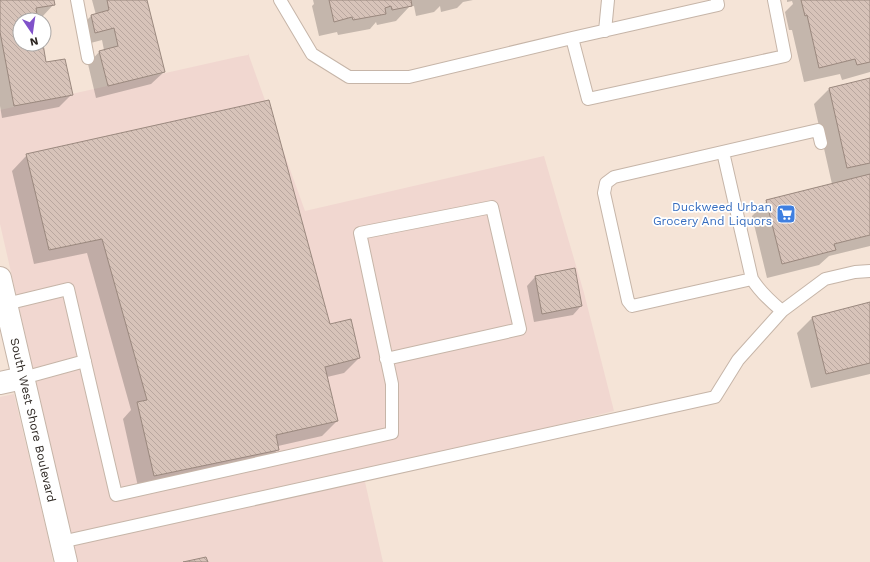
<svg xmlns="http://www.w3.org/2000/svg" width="870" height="562" font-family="'Work Sans',sans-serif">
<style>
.commercial{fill:#f1d7d0}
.shadow{fill:#0003}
.building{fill:url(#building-back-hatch);stroke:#9a887e}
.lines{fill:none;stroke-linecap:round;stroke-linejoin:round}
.lane-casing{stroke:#c6b5a8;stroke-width:14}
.street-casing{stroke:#c6b5a8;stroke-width:24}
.secondary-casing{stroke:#c6b5a8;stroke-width:24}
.lane{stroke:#fff;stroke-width:12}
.street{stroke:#fff;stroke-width:22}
.secondary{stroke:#fff;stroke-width:22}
.labels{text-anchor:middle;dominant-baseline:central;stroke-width:3.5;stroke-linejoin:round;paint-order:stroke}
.shop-label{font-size:12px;fill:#366cbe;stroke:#fff;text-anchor:end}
.street-label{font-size:12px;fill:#2c2621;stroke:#fff}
</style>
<defs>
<pattern id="building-back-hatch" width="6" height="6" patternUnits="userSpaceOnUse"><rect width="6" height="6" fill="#d7c3b9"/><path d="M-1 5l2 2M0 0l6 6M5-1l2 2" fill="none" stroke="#b9a79f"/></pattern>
</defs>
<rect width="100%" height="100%" fill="#f5e4d7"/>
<path class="commercial" d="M248 53 305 211 544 156 584 293 614 411 363 473 383 562H77L0 224V110L237 57 248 55Z
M14 394 49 541 53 562H0V397Z"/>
<path class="shadow" d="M0 0H53L54 4 42 17 37 18V20H20V44H42L45 64 72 94 59 107 2 118 0 106Z
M92 0H146L164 72 151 84 96 98 88 64 100 51 104 50 102 40 83 45 79 28 91 16 96 15Z
M313 0H473L463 2 457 8 441 12 440 6 434 12 416 16 414 6 409 7 396 21 377 25 376 22 370 29 338 35 337 32 319 36 312 6 314 4Z
M787 0H870V72L842 80 840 74 804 82 792 30H789L785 12 793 4 792 1 787 2Z
M870 79V246L829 256 819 265 767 278 752 216 767 201 832 184 814 104 829 89Z
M27 155 329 325 359 358 344 373 327 377 337 421 322 436 278 446V449L263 465 139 491 123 419 131 410 87 253 34 264 12 171Z
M535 277 581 306 573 315 534 322 527 286Z
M870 303V374L811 388 797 333 812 318Z"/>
<path class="building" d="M0 0H54L55 5 36 8 38 20H20V44H43L46 62 65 59 73 95 14 106 0 32Z
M107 0H147L165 72 108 86 99 51 118 46 114 28 95 33 91 15 109 10Z
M329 0H411L412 6 392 10 391 6 385 8 386 14 353 20 352 17 334 22Z
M801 0H870V62L857 65 855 59 819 68 807 15 805 16Z
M870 78V163L847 168 829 88Z
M269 100 330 324 351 319 360 358 325 367 338 421 276 435 279 450 154 476 137 402 147 400 102 239 49 250 26 154Z
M870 174V235L834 244 836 250 782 264 766 200Z
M575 268 582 306 542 314 535 276Z
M870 302V363L826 374 812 317Z
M206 557 208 562H183Z"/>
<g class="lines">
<defs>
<path id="lane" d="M77 0 88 58
M280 0 312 54 349 77H409L572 38 718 5 717 0
M605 31 608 0
M572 38 588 99 785 56 774 0
M723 152 752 279C760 292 770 301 782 311
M752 279 632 306 628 301 604 193 606 183 614 177 818 130 821 143
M6 304 68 289 116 495 392 433V384L360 233 492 207 520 329 386 359
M23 378 85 361
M61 542 715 397 738 360 782 311 825 279 855 272 870 271"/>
<path id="street" d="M0 383 23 378"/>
<path id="secondary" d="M0 278 66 562"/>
</defs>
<use href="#lane" class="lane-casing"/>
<use href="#street" class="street-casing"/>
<use href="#secondary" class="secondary-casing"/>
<use href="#lane" class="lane"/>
<use href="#street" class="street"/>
<use href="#secondary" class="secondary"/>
</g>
<defs>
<symbol id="supermarket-square" viewBox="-11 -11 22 22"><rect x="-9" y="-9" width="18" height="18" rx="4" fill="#3f7fe0" stroke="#fff"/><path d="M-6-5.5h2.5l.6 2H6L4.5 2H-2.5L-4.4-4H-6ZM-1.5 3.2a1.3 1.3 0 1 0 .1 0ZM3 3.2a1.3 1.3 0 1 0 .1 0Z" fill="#fff"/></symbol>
</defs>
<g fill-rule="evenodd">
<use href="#supermarket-square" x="775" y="203" width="22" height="22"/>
</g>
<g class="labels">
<g class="shop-label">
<text x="772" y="207">Duckweed Urban<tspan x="772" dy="14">Grocery And Liquors</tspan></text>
</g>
<g class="street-label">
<text transform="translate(33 420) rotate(77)">South West Shore Boulevard</text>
</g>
</g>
<g transform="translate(32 32) rotate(167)"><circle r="19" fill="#ffffff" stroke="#aba8a6"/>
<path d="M0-3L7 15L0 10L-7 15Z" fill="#8052ca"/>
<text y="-6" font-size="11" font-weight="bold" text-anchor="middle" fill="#2c2621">N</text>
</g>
</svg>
